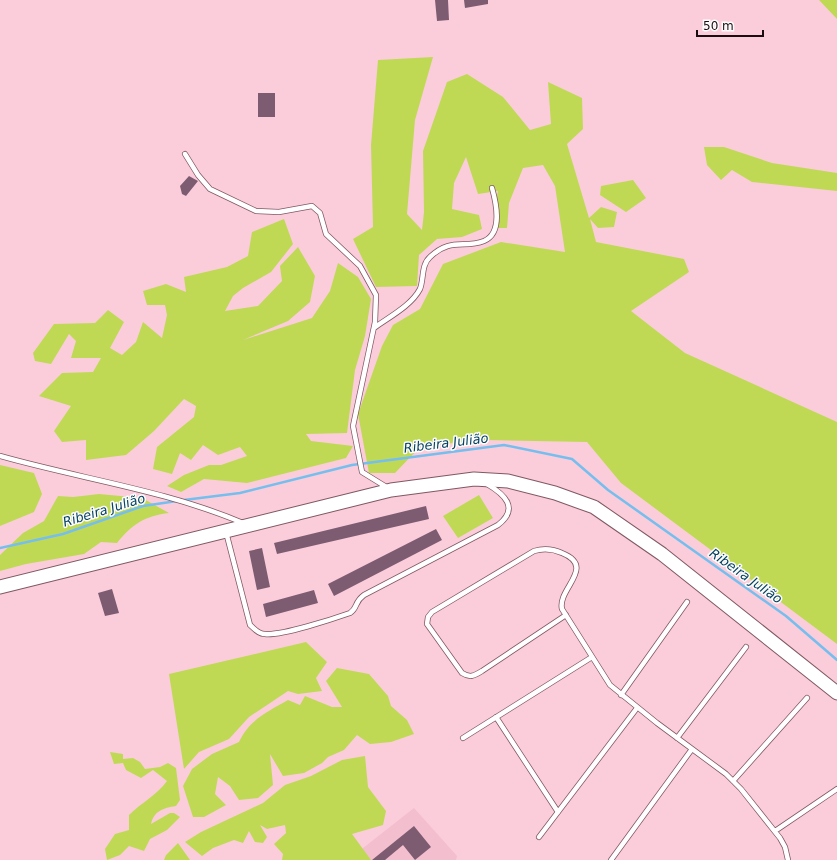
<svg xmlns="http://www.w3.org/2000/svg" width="837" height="860" font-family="'DejaVu Sans',sans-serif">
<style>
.built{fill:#f3becd}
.green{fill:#bfd955}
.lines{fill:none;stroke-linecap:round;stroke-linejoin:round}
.stream{stroke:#76beee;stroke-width:2.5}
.building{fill:#7d5c72}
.service-casing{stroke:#7f5863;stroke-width:6}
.secondary-casing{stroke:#7f5863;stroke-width:15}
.service{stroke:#fff;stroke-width:4.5}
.secondary{stroke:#fff;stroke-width:13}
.labels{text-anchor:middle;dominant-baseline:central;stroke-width:3;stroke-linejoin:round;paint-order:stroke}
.water-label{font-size:13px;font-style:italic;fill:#054262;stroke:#fcfcfc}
</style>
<rect width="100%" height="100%" fill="#fbcdda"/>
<path class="built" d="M414 808 457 856 456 860H365L358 852Z"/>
<path class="green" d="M819 0H837V19Z
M433 57 415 120 407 214 422 230 424 212 423 151 447 82 467 74 503 97 530 130 551 124 548 82 582 98 583 129 567 144 589 218 601 207 617 212 614 227 598 228 590 219 596 242 684 259 689 272 631 311 685 353 837 422V644L621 483 587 442 486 440 421 446 395 473H369L358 414 382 346 393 325 420 309 443 264 501 242 565 252 555 186 543 165 523 168 509 203 507 228H497L494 209 498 191 478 194 466 157 454 183 452 209 479 215 482 229 462 237 437 239 419 255 417 286 376 287 353 239 373 227 371 145 378 60Z
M704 147H724L772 163 837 173V191L752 182 732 170 721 180 707 165Z
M633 180 646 198 626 212 600 195 601 186Z
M284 219 293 244 271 272 243 288 233 296 225 311 258 306 282 281 280 266 298 247 315 276 310 302 288 321 243 340 312 318 330 291 338 263 358 277 371 299 365 336 355 370 347 433 306 434 311 441 353 446 346 458 247 483 204 479 181 492 167 486 184 475 209 465H221L247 456 240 447 218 455 203 445 191 460 180 453 172 474 153 469 157 447 194 417 196 406 184 399 154 431 126 455 86 460V440L62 442 54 431 71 406 39 396 62 373 93 372 101 358H71L76 341 69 334 51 364 35 361 33 353 54 324 95 323 108 310 124 322 110 348 122 355 136 342 143 322 162 338 167 315 165 305H147L143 291 166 284 186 292 184 277 227 267 248 256 252 232Z
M0 465 34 473 42 494 34 512 0 526Z
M99 494 142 498 169 513C145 516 132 524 117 543L101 542 84 554 26 564 0 571V555L23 533 44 521 58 496 73 497Z
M479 495 493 518 458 538 443 516Z
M306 642 327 662 316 678 322 691 298 694 288 691 249 717 229 739 199 752 184 769 169 674Z
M337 668 369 674 388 696 391 706 407 720 414 734 391 742 370 744 357 735 344 750 328 757 322 763 304 773 283 776 270 754 273 785 258 798 239 800 230 786 218 777 215 794 226 805 204 817H193L183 786 192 769 212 754 239 742C249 720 267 712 288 700L300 705 305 696 332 707H342L326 681Z
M110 752 123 754V759L133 758 140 762 145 769 160 767 168 763 176 768 180 800 176 806C163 808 154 811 151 824L170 813H174L180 817 167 830 150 839 144 851 129 846 120 855 107 860 105 849 115 834 129 830V815C141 803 157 795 167 781L153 770 141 778 126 770 123 763 114 764Z
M365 756 368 787 386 811 383 825 352 834 371 860H282L283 854 274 844 286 833 285 825 267 829 260 825 267 837 263 843 255 842 249 831 243 843 234 840 213 848 202 856 185 842 201 832 263 803 285 785 311 776 342 760Z
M178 843 190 860H164L166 855Z"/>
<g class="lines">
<path class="stream" d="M184 500 240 493 352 465 504 445 572 459 608 490 786 616 837 660
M0 548 63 534 143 506 177 501"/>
</g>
<path class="building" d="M435 0H448L449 20 437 21Z
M464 0H488V4L465 8Z
M258 93H275V117H258Z
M189 176 198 181 186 196 182 194 180 186Z
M426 506 429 519 277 554 274 543Z
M436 529 442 540 334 596 328 584Z
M262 548 270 587 257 590 249 551Z
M112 589 119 613 105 616 98 593Z
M314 590 318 603 266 617 263 604Z
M414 826 431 847 415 860 403 845 385 860H372Z"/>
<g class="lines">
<defs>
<path id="service" d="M185 154 198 175 210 189 256 211 279 212 312 206 320 213 326 234 360 266 376 295 375 322 353 426 362 472 388 488
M374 328C389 317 411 306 420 289 424 279 421 265 430 257 451 237 464 249 484 241 503 233 496 202 492 188
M0 456C81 479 165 490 243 523
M226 532 250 625C255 629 258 634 265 634 281 636 333 619 350 613 358 608 354 602 364 595L498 525C520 508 504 494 487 484
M566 615 482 671C474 676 470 678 462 673L427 624 428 617 432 612 534 551C544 548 553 549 562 553 597 567 557 589 562 609L610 685 657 723 726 774 741 789 780 838 785 847 788 860
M621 695 687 602
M496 717 558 812
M463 738 592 657
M677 738 746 647
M733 781 807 698
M775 831 837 789
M539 837 637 708
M611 860 692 749"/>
<path id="secondary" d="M0 587 391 490 474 479 508 481 555 493 594 507 662 554 837 693"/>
</defs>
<use href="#service" class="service-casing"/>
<use href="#secondary" class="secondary-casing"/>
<use href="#service" class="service"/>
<use href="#secondary" class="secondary"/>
</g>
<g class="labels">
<g class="water-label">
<text transform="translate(446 443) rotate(-7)">Ribeira Julião</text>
<text transform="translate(104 510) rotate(-17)">Ribeira Julião</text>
<text transform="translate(746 576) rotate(35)">Ribeira Julião</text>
</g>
</g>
<path d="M697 30v6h66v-6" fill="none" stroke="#1b0c11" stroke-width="2"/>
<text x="703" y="30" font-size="12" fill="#1b0c11" stroke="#fcfcfc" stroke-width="3" paint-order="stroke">50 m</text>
</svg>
